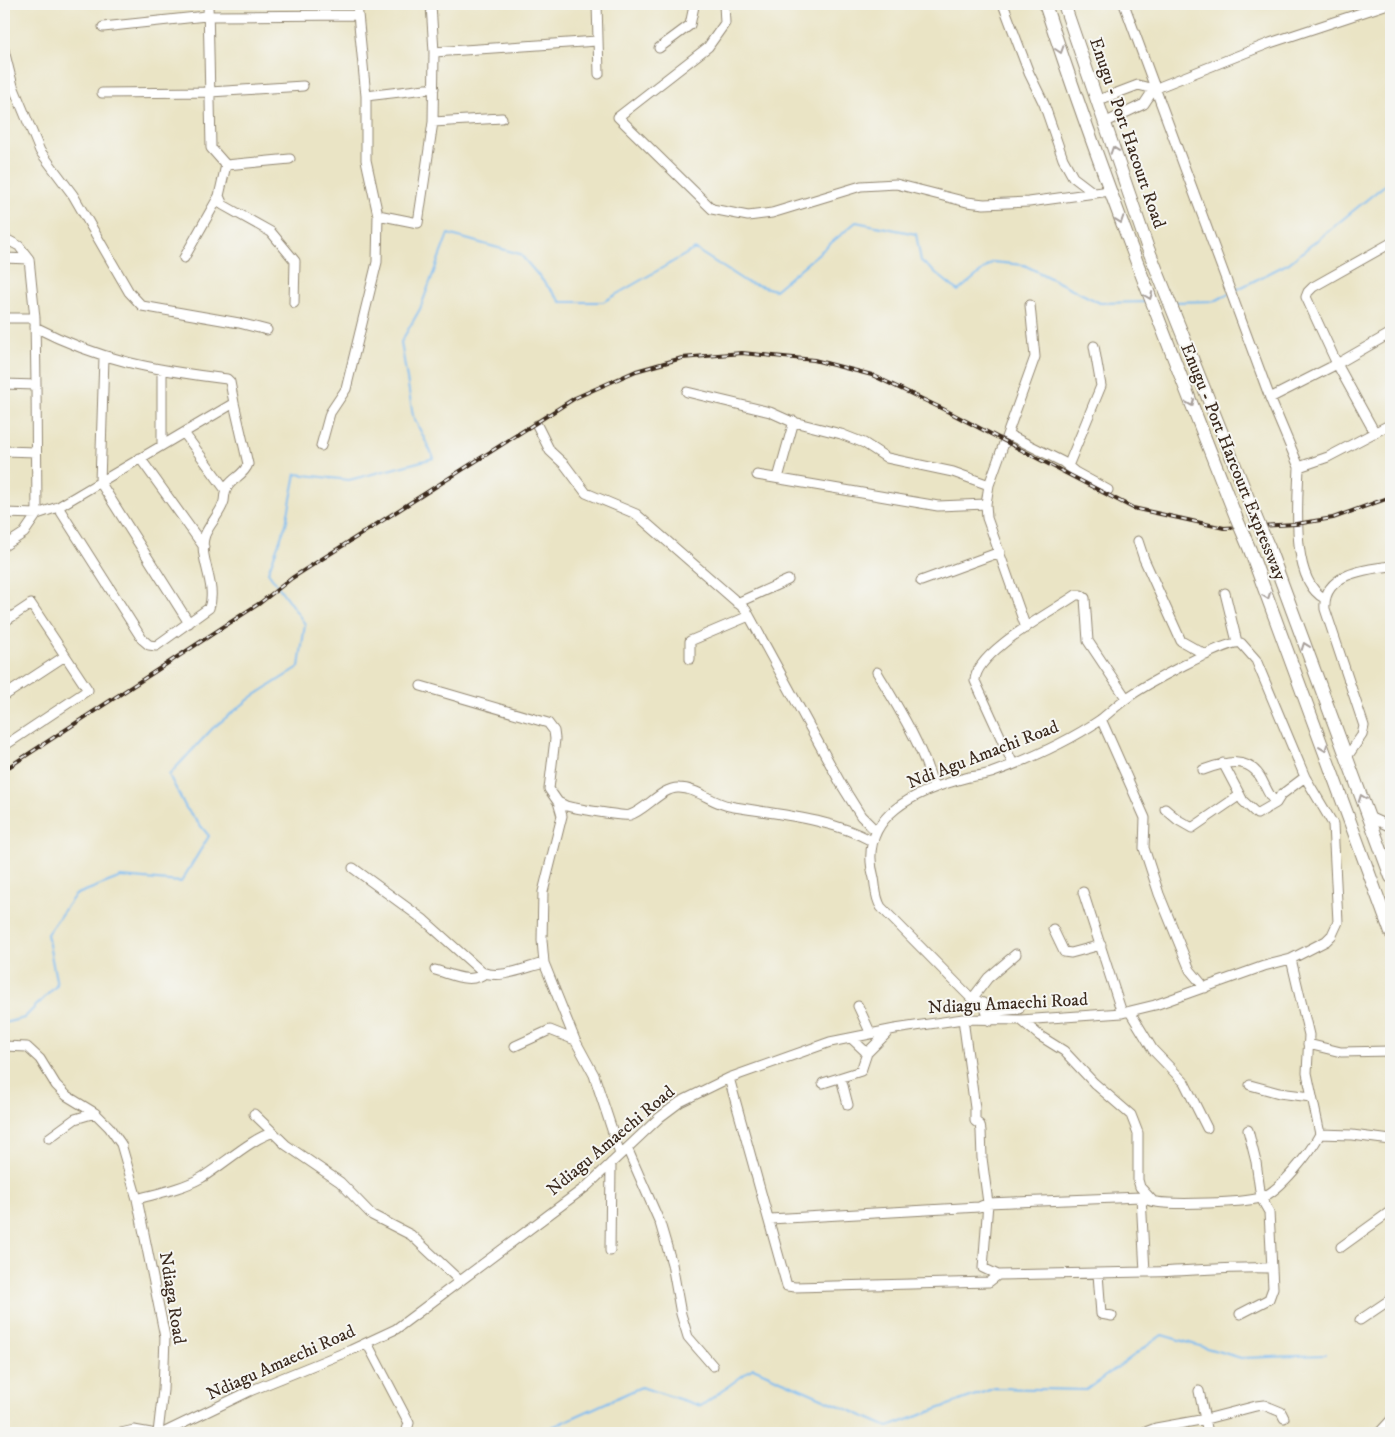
<svg xmlns="http://www.w3.org/2000/svg" width="1395" height="1437" font-family="'IM FELL DW Pica',serif">
<style>
.lines{fill:none;stroke-linecap:round;stroke-linejoin:round}
.stream{stroke:#7ebcf1;stroke-width:2}
.minor-casing{stroke:#928772;stroke-width:11}
.highway-casing{stroke:#928772;stroke-width:14}
.minor{stroke:#fff;stroke-width:9}
.highway{stroke:#fff;stroke-width:12}
.rail-casing{stroke:#3b2a1e;stroke-width:4}
.rail{stroke:#f6f6f2;stroke-width:2;stroke-dasharray:5.5;stroke-linecap:butt}
.highway-bridge-casing{stroke:#928772;stroke-width:14;stroke-linecap:butt}
.highway-bridge{stroke:#fff;stroke-width:12}
.oneway{stroke:#a79f9a}
.labels{text-anchor:middle;dominant-baseline:central;stroke-width:4;stroke-linejoin:round;paint-order:stroke}
.street-label{font-size:18px;fill:#3b2a1e;stroke:#f6f6f2}
</style>
<rect width="100%" height="100%" fill="#f6f6f2"/>
<filter id="ink" filterUnits="userSpaceOnUse"><feTurbulence type="fractalNoise" baseFrequency=".02" numOctaves="2"/><feDisplacementMap in="SourceGraphic" scale="10" xChannelSelector="R" yChannelSelector="G"/><feConvolveMatrix kernelMatrix="1 2 1 2 8 2 1 2 1" color-interpolation-filters="sRGB"/></filter>
<filter id="wash" filterUnits="userSpaceOnUse"><feTurbulence type="fractalNoise" baseFrequency=".0096" numOctaves="4" result="noise"/><feDisplacementMap in="SourceGraphic" scale="20" xChannelSelector="R" yChannelSelector="G"/><feGaussianBlur stdDeviation="1.12" result="paint"/><feColorMatrix in="noise" values="0 0 0 0 0 0 0 0 0 0 0 0 0 0 0 0 0 1.4 0 .05"/><feComposite in="paint" operator="in"/></filter>
<g filter="url(#wash)">
<rect width="100%" height="100%" fill="#eae4c5"/>
<g class="lines">
<path class="stream" d="M1234 291 1289 263 1391 180
M1174 302 1215 301 1228 294
M4 1023 24 1018 57 985 47 934 75 895 121 877 181 882 209 836 186 808 169 775 213 728 252 697 299 667 305 624 268 572 286 524 296 474 349 480 434 458 413 416 401 342 420 309 448 234 520 254 561 302H603L695 249 746 282 775 290 856 222 916 234 921 261 958 291 993 262 1024 265 1100 303 1147 302
M539 1433 641 1387 701 1406 753 1368 888 1427 995 1388 1086 1390 1162 1335 1241 1358 1325 1355"/>
</g>
</g>
<g filter="url(#ink)">
<g class="lines">
<defs>
<path id="minor" d="M208 4 211 148 226 165 219 196 223 205 271 232 295 261 294 303
M597 4 599 74
M724 4 725 23 708 47 618 117 712 209 748 216 772 213 861 186 896 184 967 202 984 204 1029 202 1110 191
M1003 4 1029 73 1044 104 1063 159 1073 177 1094 193
M1124 4 1270 398 1299 467
M103 27 206 16 358 15
M659 48 690 25 694 6 692 4
M4 50 13 86 40 151 73 195 129 292 142 306 239 323 267 330
M434 52 597 41
M102 93 210 92 303 86
M366 96 434 88
M1096 101 1138 85 1154 89 1270 43 1388 4
M433 122 502 118
M1104 123 1144 104 1154 89
M226 165 290 159
M378 215 418 223 433 122 434 52 431 4
M4 238 19 246 29 259 35 318 36 385 4 384
M4 258 29 259
M184 258 219 196
M4 318H35
M35 327C101 361 154 370 227 379L230 382 234 403
M104 357 100 482 189 623
M162 370V445
M36 385 37 514 58 507 234 403 248 464C244 475 234 477 228 486 224 491 225 495 224 501 221 513 210 523 205 535 197 556 218 585 209 608L156 646 149 645 142 639 58 507
M687 392 770 412 790 421 841 434 864 443 887 458 953 472 989 485 986 504 987 518 1026 628
M1270 398 1337 364 1391 333
M537 425 550 451 565 465 586 493 636 514 746 610 841 784 861 816 875 830
M184 433 225 489
M1375 433 1337 364 1306 297 1308 292 1313 287 1391 243
M1009 435 1063 462 1075 472 1108 490
M321 446 330 413 346 389 377 262 378 215 366 160V96L357 4
M4 451 36 452
M140 458 204 547
M1068 466 1101 386 1094 346
M757 475 938 506 986 504
M778 478 794 421
M989 485 1035 357 1030 305
M4 513 37 514 24 533 4 546
M1138 541 1144 559 1181 641 1206 655
M921 581 1000 552
M1225 593 1237 642
M1324 598C1290 580 1298 500 1299 467L1328 457 1391 424
M737 603 788 580
M4 622 31 604 88 690 4 746
M690 659V641L749 616
M877 672C899 709 923 747 934 788
M421 686 548 723 554 731 555 739 549 789 558 802 566 806C574 808 625 817 630 815 646 810 662 787 679 788 697 788 712 803 729 806 775 814 830 818 872 841
M4 696 65 656
M1101 719 1145 818 1144 848 1159 894 1190 970 1205 988
M1347 757 1362 735 1364 726 1325 609C1322 574 1365 569 1391 566
M1223 763 1243 801 1257 814 1276 803
M1013 764 975 681C975 652 1052 612 1076 595H1081L1085 598 1088 641 1126 698
M1203 770C1225 762 1249 755 1262 780 1266 788 1270 798 1276 803L1281 795 1305 777
M558 802 562 816 543 892 542 940 544 963 575 1040 594 1075 620 1154
M1165 809 1178 820 1192 828 1240 795
M1369 817 1391 827
M353 868 424 920 482 972C500 980 527 967 544 963
M1083 892 1122 1013
M1053 929 1064 952 1071 953 1101 945
M1291 959 1309 1035 1307 1073 1320 1134
M435 970C451 974 471 985 485 973
M972 999 988 978 1016 954
M858 1006 871 1034
M987 1012 1019 1009
M1130 1012 1153 1050 1184 1082 1207 1128
M963 1019 975 1108V1121L980 1125 981 1131 982 1158 988 1203 983 1268 998 1275
M1021 1020 1040 1036 1064 1051 1094 1083 1131 1115 1138 1133V1180L1140 1187 1152 1200
M851 1038 867 1053
M1308 1044 1341 1052 1391 1051
M4 1046 27 1047 40 1059 56 1085 67 1096 95 1113 109 1127 121 1144 137 1199 165 1337 163 1390 158 1433
M515 1046 550 1030 575 1040
M729 1078 787 1286 795 1287 989 1282 998 1275 1145 1272 1141 1197
M841 1078 848 1105
M823 1083 861 1071 867 1053 888 1032
M1250 1085 1279 1093 1311 1097
M254 1114 286 1145 340 1182 372 1215 411 1235 459 1280
M49 1138 75 1119 95 1113
M627 1148 660 1223 672 1264 681 1314 688 1337 713 1366
M137 1199C159 1193 181 1189 201 1178 219 1168 256 1135 273 1133
M770 1219 979 1207 988 1203 1141 1197C1146 1199 1151 1202 1156 1202 1176 1205 1242 1203 1260 1198 1280 1192 1311 1151 1320 1134L1352 1135 1391 1140
M1341 1247 1391 1211
M610 1251 611 1163
M1145 1272C1187 1272 1229 1266 1271 1268
M1098 1274 1101 1314 1112 1316
M1240 1314 1269 1299 1273 1288 1269 1212 1261 1198 1256 1162 1248 1130
M1360 1320 1391 1299
M367 1343 409 1423 406 1433
M1199 1391 1208 1433
M1380 1432 1391 1420
M121 1433 134 1430 151 1433
M163 1433 250 1391 351 1350 396 1329 587 1186 660 1117 680 1102 729 1078 830 1042 895 1029 963 1019 1021 1020 1122 1013 1155 1005 1264 966 1291 959 1326 941 1332 935 1338 922 1333 824 1305 777 1256 660 1241 643C1227 639 1142 687 1127 698 1117 705 1109 713 1100 720 1066 743 1030 759 991 773 984 775 976 776 969 777 918 790 856 815 874 878 876 889 875 897 881 907L972 999 983 1003 990 1021
M1143 1433 1156 1428 1206 1419 1256 1406 1264 1405 1281 1412 1284 1418"/>
<path id="highway" d="M1045 4C1102 178 1169 347 1236 517
M1064 4 1147 246 1256 518
M1269 548 1391 877
M1250 550 1391 933"/>
</defs>
<use href="#minor" class="minor-casing"/>
<use href="#highway" class="highway-casing"/>
<use href="#minor" class="minor"/>
<use href="#highway" class="highway"/>
<defs>
<path id="rail" d="M4 770 260 603 292 578 575 398 636 371 682 358 742 353 814 360 872 375 943 409 1133 508 1224 528 1296 524 1333 518 1391 497"/>
</defs>
<use href="#rail" class="rail-casing"/>
<use href="#rail" class="rail"/>
<defs>
<path id="highway-bridge" d="M1236 517 1250 550
M1256 518 1269 548"/>
</defs>
<use href="#highway-bridge" class="highway-bridge-casing"/>
<use href="#highway-bridge" class="highway-bridge"/>
</g>
<defs><path id="oneway-chevron" d="M-2-3.5L2.5 0L-2 3.5" fill="none" stroke-width="1.6" stroke-linecap="round" stroke-linejoin="round" transform="scale(1.25)"/></defs>
<g class="oneway">
<use href="#oneway-chevron" transform="translate(1060 50) rotate(72)"/>
<use href="#oneway-chevron" transform="translate(1114 150) rotate(-109)"/>
<use href="#oneway-chevron" transform="translate(1120 220) rotate(71)"/>
<use href="#oneway-chevron" transform="translate(1149 296) rotate(69)"/>
<use href="#oneway-chevron" transform="translate(1191 403) rotate(68)"/>
<use href="#oneway-chevron" transform="translate(1267 596) rotate(70)"/>
<use href="#oneway-chevron" transform="translate(1305 646) rotate(-110)"/>
<use href="#oneway-chevron" transform="translate(1324 748) rotate(70)"/>
<use href="#oneway-chevron" transform="translate(1362 798) rotate(-111)"/>
</g>
</g>
<g class="labels">
<g class="street-label">
<text transform="translate(1127 133) rotate(71)">Enugu - Port Hacourt Road</text>
<text transform="translate(1233 462) rotate(68)">Enugu - Port Harcourt Expressway</text>
<text transform="translate(983 755) rotate(-21)">Ndi Agu Amachi Road</text>
<text transform="translate(1008 1004) rotate(-3)">Ndiagu Amaechi Road</text>
<text transform="translate(611 1141) rotate(-40)">Ndiagu Amaechi Road</text>
<text transform="translate(172 1298) rotate(81)">Ndiaga Road</text>
<text transform="translate(281 1363) rotate(-24)">Ndiagu Amaechi Road</text>
</g>
</g>
<rect width="1395" height="1437" fill="none" stroke="#f6f6f2" stroke-width="20"/>
</svg>
